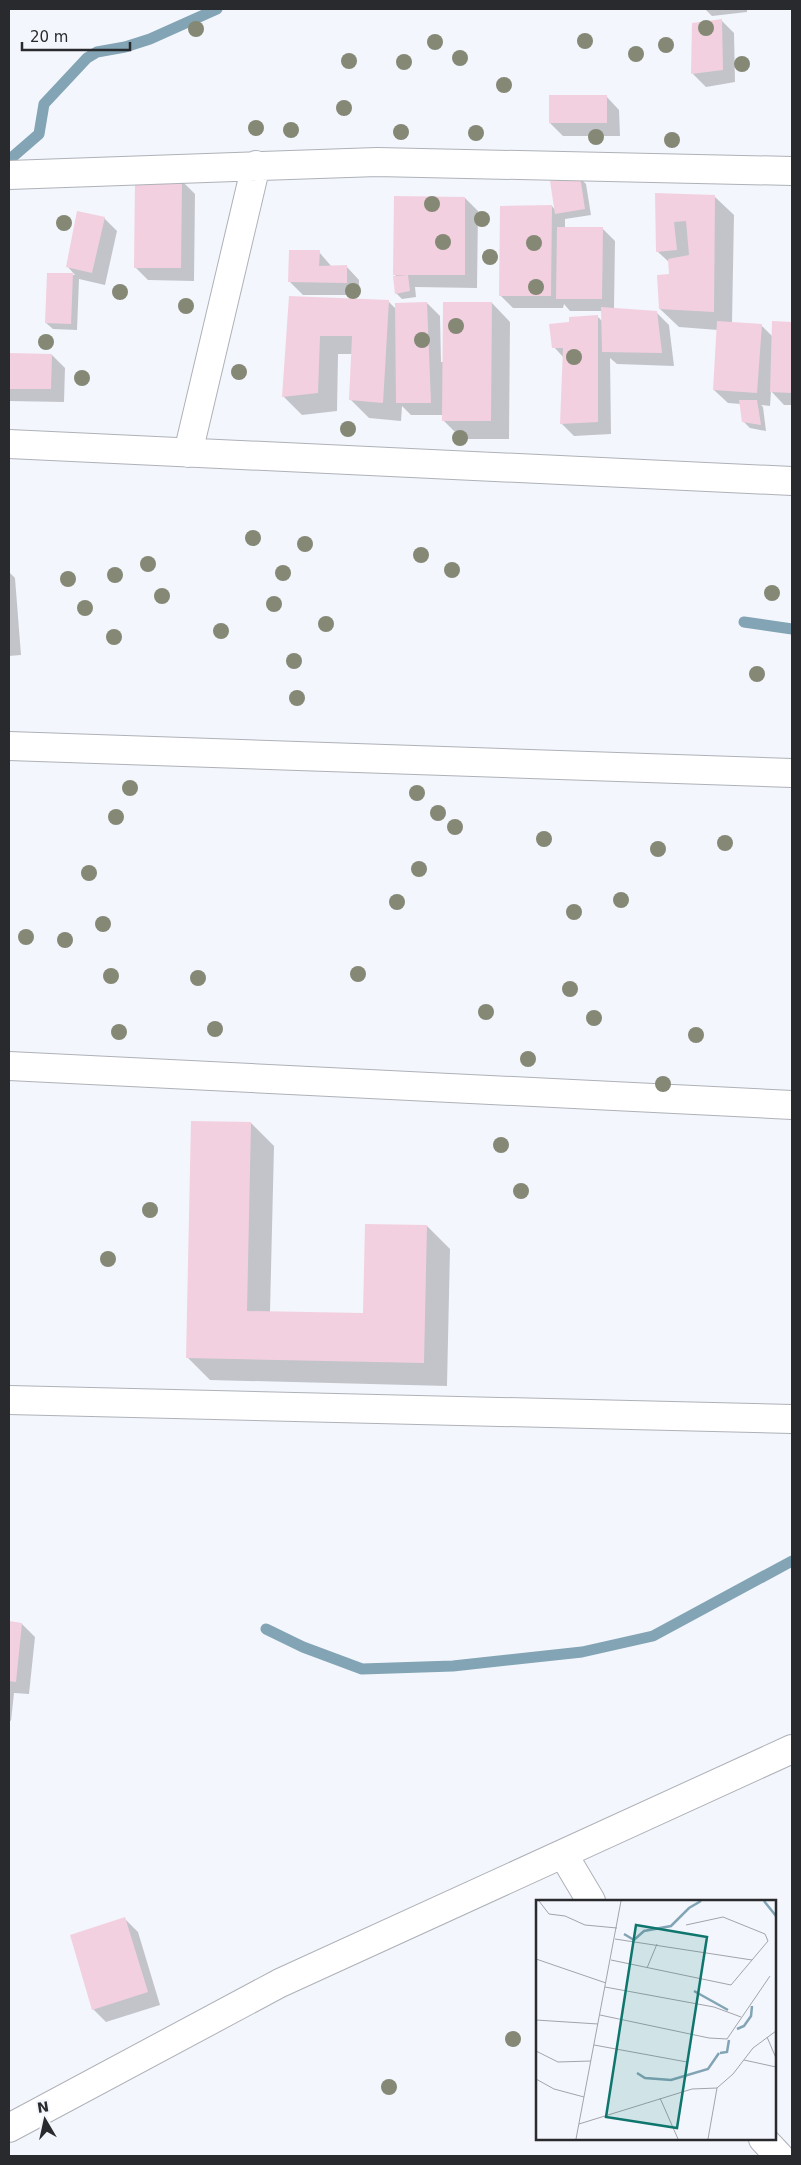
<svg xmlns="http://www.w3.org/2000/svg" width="801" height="2165" font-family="'DejaVu Sans',sans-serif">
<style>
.shadow{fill:#0003}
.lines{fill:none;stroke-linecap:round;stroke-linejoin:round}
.stream{stroke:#82a4b4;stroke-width:11}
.building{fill:#f3d0df}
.street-casing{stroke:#aeb1b7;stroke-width:30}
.street{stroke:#fff;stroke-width:28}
.tree{fill:#848875}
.inset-river{fill:none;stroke:#82a4b4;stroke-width:2.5}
.inset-road{fill:none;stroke:#a2a4aa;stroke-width:1}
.view{fill:#0f766e;fill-opacity:0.15;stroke:#0f766e;stroke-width:2.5}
.inset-edge{fill:none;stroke:#292a2d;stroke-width:2.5}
</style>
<rect width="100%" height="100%" fill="#f3f6fd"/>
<path class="shadow" d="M705 9H747V12L712 16Z
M721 20 734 33 735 82 706 87 693 74Z
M606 96 619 110 620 136H563L550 123Z
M580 178 586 184 591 215 565 219V228H602L615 241 614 309 656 312 669 325 674 366 617 364 610 358 611 434 574 436 561 423 564 358 554 347 571 323 597 316 603 322V311H570L564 304 563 308H513L500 295 552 206 555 210Z
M182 181 195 194 194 281 148 280 135 267Z
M656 194 715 197 734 215 732 323 761 325 773 337V323H792V405H784L771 391 770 406 761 405 763 407 766 431 750 428 743 421 741 404 728 403 714 390 718 330 679 327 660 309 671 275 670 263 658 252Z
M465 198 478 211 477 288 415 287 416 297 402 299 396 293 397 277 394 274Z
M104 218 117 231 105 285 79 279 77 330 53 329 46 323 49 274 75 275 67 266Z
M319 252 332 267 346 266 359 280V295H303L290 282Z
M290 297 389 302 396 309 427 303 440 316 441 362H444L492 303 510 322 509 439H462L443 420V415H411L402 406 401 421 369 418 350 399 353 354H338L337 411 302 415 284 397Z
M9 354 52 355 65 368 64 402 9 401Z
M9 572 15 578 21 655 9 656Z
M251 1123 274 1146 270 1312 364 1315 427 1226 450 1249 447 1386 210 1380 187 1357Z
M9 1623 22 1624 35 1637 29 1694 14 1693 11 1721 9 1720Z
M125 1919 138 1932 160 2005 106 2022 93 2009Z"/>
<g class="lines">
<path class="stream" d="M9 160 39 134 44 104 87 58 97 52 125 47 150 39 217 9
M744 622 792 629
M266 1629 303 1647 362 1669 453 1666 582 1652 653 1636 792 1561"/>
</g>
<path class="building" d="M722 19 723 70 691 74 692 23Z
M549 95H607V123H549Z
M580 176 585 209 555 214 550 181Z
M135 179 182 180 181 268H134Z
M655 193 715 195 714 312 659 309 657 275 669 274 668 259 689 255 686 221 674 222 677 250 656 252Z
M394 196 465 197V275H393Z
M552 205 551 296H499L500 206Z
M77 211 105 217 92 273 66 267Z
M557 227H603L602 299H556Z
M289 250H320L319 266 347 265V283L288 282Z
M47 273H73L71 324 45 323Z
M408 275 410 291 395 294 393 276Z
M289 296 389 300 383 403 349 400 352 336H320L318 393 282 397Z
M427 302 431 403H396L395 303Z
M443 302H492L491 421H442Z
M601 307 657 311 662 353 602 352Z
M598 315V422L560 424 563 348H552L549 324 569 322V317Z
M717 321 762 324 757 393 713 390Z
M772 321 792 322V393L770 392Z
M9 353 52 354 51 389H9Z
M739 400H757L761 425 742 422Z
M191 1121 251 1122 247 1311 363 1313 365 1224 427 1225 424 1363 186 1358Z
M9 1621 22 1623 16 1682 9 1681Z
M125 1917 148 1992 92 2010 70 1935Z"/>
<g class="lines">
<defs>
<path id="street" d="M9 175 377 162 792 171
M9 444 792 481
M188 453 256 165
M9 746 792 773
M9 1066 792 1105
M9 1400 792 1419
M563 1854 591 1901
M9 2128 280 1983 792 1749
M763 2139 779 2156"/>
</defs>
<use href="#street" class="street-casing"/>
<use href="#street" class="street"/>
</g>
<g class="tree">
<circle cx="706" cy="28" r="8"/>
<circle cx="196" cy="29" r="8"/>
<circle cx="585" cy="41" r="8"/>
<circle cx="435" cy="42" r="8"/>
<circle cx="666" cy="45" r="8"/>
<circle cx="636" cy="54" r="8"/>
<circle cx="460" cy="58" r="8"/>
<circle cx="349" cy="61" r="8"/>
<circle cx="404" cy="62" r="8"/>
<circle cx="742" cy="64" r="8"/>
<circle cx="504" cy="85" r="8"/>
<circle cx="344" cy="108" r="8"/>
<circle cx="256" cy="128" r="8"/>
<circle cx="291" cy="130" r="8"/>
<circle cx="401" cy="132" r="8"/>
<circle cx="476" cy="133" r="8"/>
<circle cx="596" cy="137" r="8"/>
<circle cx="672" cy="140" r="8"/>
<circle cx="432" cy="204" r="8"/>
<circle cx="482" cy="219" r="8"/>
<circle cx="64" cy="223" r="8"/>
<circle cx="443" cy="242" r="8"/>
<circle cx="534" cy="243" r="8"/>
<circle cx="490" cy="257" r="8"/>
<circle cx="536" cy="287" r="8"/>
<circle cx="353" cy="291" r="8"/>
<circle cx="120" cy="292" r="8"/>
<circle cx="186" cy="306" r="8"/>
<circle cx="456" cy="326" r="8"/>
<circle cx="422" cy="340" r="8"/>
<circle cx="46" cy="342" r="8"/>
<circle cx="574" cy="357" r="8"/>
<circle cx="239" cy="372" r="8"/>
<circle cx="82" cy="378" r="8"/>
<circle cx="348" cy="429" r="8"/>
<circle cx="460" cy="438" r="8"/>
<circle cx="253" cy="538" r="8"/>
<circle cx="305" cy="544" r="8"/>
<circle cx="421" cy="555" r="8"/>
<circle cx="148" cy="564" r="8"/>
<circle cx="452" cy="570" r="8"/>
<circle cx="283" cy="573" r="8"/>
<circle cx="115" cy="575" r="8"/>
<circle cx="68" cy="579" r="8"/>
<circle cx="772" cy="593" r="8"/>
<circle cx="162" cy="596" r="8"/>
<circle cx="274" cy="604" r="8"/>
<circle cx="85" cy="608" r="8"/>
<circle cx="326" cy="624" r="8"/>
<circle cx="221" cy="631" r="8"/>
<circle cx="114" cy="637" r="8"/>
<circle cx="294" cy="661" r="8"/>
<circle cx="757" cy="674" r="8"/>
<circle cx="297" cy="698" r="8"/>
<circle cx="130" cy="788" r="8"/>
<circle cx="417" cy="793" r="8"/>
<circle cx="438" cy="813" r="8"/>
<circle cx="116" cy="817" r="8"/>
<circle cx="455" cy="827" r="8"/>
<circle cx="544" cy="839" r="8"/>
<circle cx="725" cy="843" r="8"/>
<circle cx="658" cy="849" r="8"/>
<circle cx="419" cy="869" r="8"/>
<circle cx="89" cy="873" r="8"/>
<circle cx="621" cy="900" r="8"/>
<circle cx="397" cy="902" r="8"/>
<circle cx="574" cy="912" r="8"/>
<circle cx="103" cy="924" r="8"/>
<circle cx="26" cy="937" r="8"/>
<circle cx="65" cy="940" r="8"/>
<circle cx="358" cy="974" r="8"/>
<circle cx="111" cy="976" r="8"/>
<circle cx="198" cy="978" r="8"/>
<circle cx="570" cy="989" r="8"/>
<circle cx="486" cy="1012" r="8"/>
<circle cx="594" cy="1018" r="8"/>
<circle cx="215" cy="1029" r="8"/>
<circle cx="119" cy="1032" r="8"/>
<circle cx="696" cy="1035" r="8"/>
<circle cx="528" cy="1059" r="8"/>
<circle cx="663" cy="1084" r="8"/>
<circle cx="501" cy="1145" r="8"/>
<circle cx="521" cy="1191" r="8"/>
<circle cx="150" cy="1210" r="8"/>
<circle cx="108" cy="1259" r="8"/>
<circle cx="513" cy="2039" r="8"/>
<circle cx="389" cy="2087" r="8"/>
</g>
<g transform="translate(536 1900)">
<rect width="240" height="240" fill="#f3f6fd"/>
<path class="inset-river" d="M228 1 240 16M88 34 98 40 108 31 135 26 153 8 165 1M158 91 192 110M201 129 208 126 215 116 216 106M184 153 191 152 193 140M101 173 109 178 135 180 172 169 183 153"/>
<path class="inset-road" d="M3 1 13 14 29 16 49 25 81 28M79 39 216 60M0 59 70 83M75 60 195 85 232 41 229 34 187 17 150 25M111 68 121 44M69 87 178 107 205 117M64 115 173 138 191 139 234 76M0 120 62 124M231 137 240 158M58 145 151 162M0 151 22 162 55 161M208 160 240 167M0 179 18 189 48 197M124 198 142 239M43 224 156 189 181 188 197 174 217 148 240 131M40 239 85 1M172 239 181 188"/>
<path class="view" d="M100 25 171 37 141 228 70 217Z"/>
<rect width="240" height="240" class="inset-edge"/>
</g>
<rect width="801" height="2165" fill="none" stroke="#292a2d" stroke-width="20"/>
<g transform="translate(45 2120) rotate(351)" stroke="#f3f6fd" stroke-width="4" paint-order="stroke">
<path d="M0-4L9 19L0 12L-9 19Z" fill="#292a2d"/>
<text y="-8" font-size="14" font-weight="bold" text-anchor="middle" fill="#292a2d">N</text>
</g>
<path d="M22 42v8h108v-8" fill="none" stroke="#292a2d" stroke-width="2.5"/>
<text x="30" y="42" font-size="15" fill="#292a2d" stroke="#f3f6fd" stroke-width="4" paint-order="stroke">20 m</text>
</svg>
